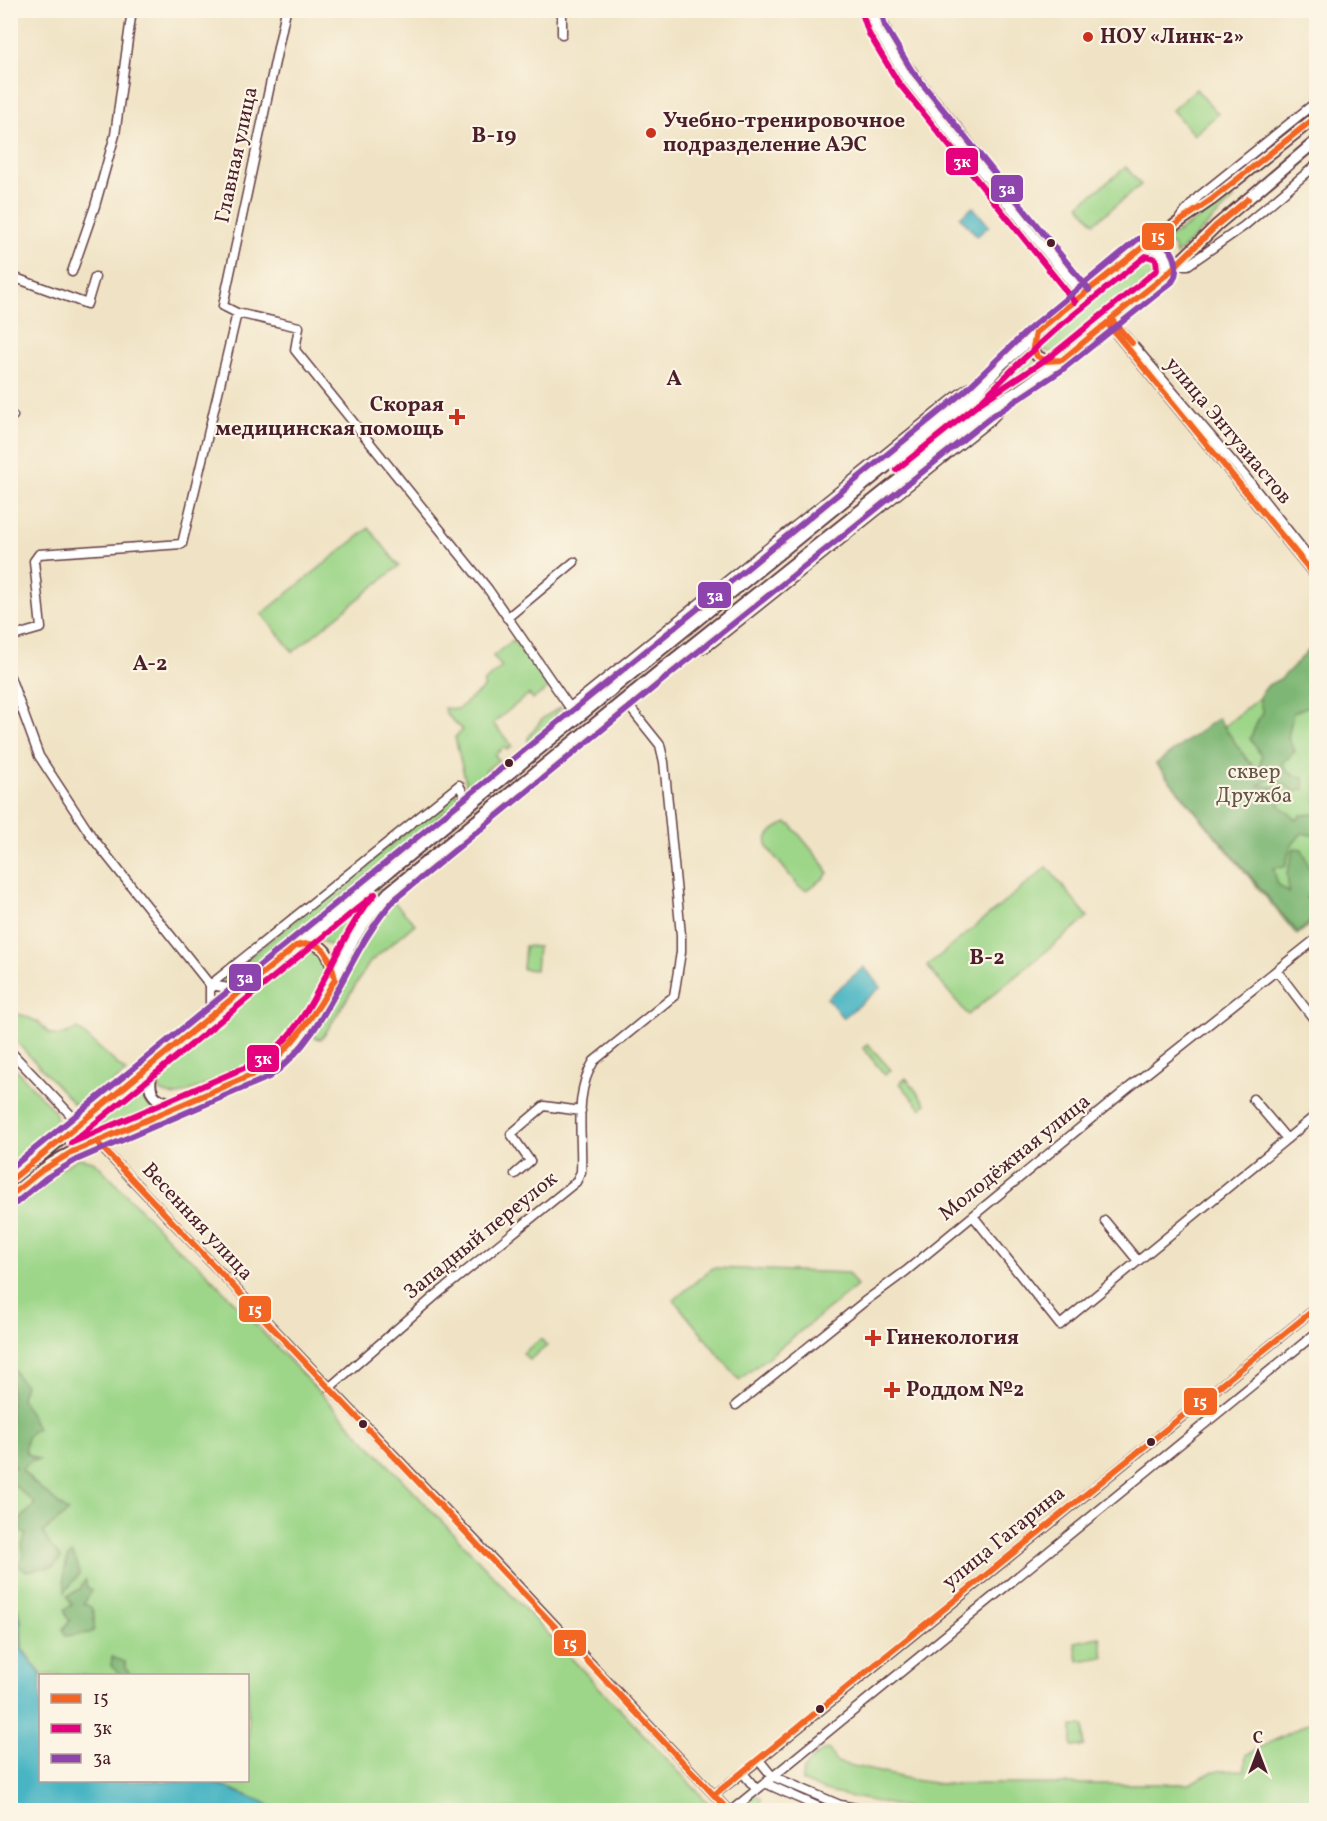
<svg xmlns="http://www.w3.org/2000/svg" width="1327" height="1821" font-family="Vollkorn,serif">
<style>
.green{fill:#9dd689;stroke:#747a5a;stroke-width:1.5}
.forest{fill:#7eb775;stroke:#646b50;stroke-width:1.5}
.water{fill:#48b5c3;stroke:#496a77;stroke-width:1.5}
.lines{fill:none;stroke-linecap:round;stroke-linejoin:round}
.minor-casing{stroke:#633c42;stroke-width:11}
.major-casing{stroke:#633c42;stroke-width:14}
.minor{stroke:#fff;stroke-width:8}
.major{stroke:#fff;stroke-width:10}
.bus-1-casing{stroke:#fcf5e5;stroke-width:10}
.bus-2-casing{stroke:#fcf5e5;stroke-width:10}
.bus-3-casing{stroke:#fcf5e5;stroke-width:10}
.bus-1{stroke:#f26522;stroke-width:6}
.bus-2{stroke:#e5007d;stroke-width:6}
.bus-3{stroke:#8e44ad;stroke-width:6}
.poi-dot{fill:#c8321e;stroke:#fcf5e5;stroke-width:2}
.bus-dot{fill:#4a1f2b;stroke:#fcf5e5;stroke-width:2}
.labels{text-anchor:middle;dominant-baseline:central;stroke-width:4.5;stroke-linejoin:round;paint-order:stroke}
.poi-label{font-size:21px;font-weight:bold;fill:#4a1f2b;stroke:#fcf5e5;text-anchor:start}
.street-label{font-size:21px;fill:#4a1f2b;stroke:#fcf5e5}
.park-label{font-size:21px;fill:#635647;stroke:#fcf5e5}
.neighbourhood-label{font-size:22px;font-weight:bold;fill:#4a1f2b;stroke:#fcf5e5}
.line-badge{stroke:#fcf5e5;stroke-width:2}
.badge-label{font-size:16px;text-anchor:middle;font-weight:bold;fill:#fff}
</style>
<rect width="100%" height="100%" fill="#fcf5e5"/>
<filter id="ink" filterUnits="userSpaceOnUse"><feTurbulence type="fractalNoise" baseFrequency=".0167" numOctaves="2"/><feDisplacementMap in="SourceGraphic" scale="12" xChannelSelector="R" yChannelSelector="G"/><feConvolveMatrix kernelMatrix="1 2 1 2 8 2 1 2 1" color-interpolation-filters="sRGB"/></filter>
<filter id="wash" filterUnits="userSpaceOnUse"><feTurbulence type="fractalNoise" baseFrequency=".008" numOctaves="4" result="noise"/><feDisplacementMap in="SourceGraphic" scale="24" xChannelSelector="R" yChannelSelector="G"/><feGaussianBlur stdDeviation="1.35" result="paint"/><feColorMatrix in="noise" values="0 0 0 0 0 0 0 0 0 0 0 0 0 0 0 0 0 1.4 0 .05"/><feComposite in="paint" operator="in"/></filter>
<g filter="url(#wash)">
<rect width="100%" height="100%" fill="#f0e3c5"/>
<path class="green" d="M1196 89 1218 114 1194 135 1172 110Z
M1126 167 1141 185 1094 223 1079 205Z
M1231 197 1234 199 1176 255 1173 245 1164 241Z
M1150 252H1155L1161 256 1162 268 1056 353 1046 351 1042 344 1043 338Z
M1029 350 1042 364 977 408 974 404Z
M369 528 399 566 293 652 262 614Z
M513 640 550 687 533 699 529 694 493 723 512 746 507 750 504 747 495 755 499 760 485 771 490 778 473 792H468L455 737 463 730 447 715 444 708 458 709 485 687 483 683 502 667 493 656Z
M1316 651V920L1297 935 1165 775Z
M562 706 544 734 531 744 528 742V738L543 718Z
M456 792 459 799 457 802 236 983H224L223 978Z
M787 823 792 826 825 866 828 873 823 879 806 890 799 887 767 847C764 835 776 827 787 823Z
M1047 867 1088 917 968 1015 927 966Z
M377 886 380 889 365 905 336 958 330 945 315 938Z
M390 898 415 924 370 962 323 1037 321 1039 315 1038 311 1032 312 1027 332 995 372 918Z
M525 946 538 947 536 970 523 969Z
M300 952C311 951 322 953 324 966 326 978 317 990 312 1000 306 1011 301 1022 293 1032 266 1065 220 1078 182 1094L174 1096 162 1092C155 1084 155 1076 161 1067Z
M11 1013 22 1015 38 1022 50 1034 58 1036 78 1029 126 1072 86 1104 83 1106 74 1104 11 1036Z
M868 1044 891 1070 885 1075 863 1048Z
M11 1064 55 1112 58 1124 54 1131 11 1172Z
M906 1078 926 1104 921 1109 900 1083Z
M139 1085C140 1097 144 1102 154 1108L120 1123 97 1126 111 1108Z
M78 1158 93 1161 100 1167 178 1249 199 1265 715 1810H278C257 1797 233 1791 212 1781L248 1780V1676L42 1675 22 1648 21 1618 11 1590 10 1203 21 1193Z
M712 1268 848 1273 857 1286 739 1380 674 1300Z
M541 1339 547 1346 529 1360 523 1353Z
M1100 1637 1104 1657 1078 1661 1075 1642Z
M1316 1719V1810H918L828 1792 802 1781C801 1766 815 1755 827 1749L830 1751 835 1761 840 1763 913 1780 941 1784H1189L1214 1771 1245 1770 1246 1755Z
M1072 1726H1084V1746H1072Z
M754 1794 761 1799 760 1810H744L746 1801Z"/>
<path class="forest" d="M1316 646V706L1306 707 1293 713 1288 738 1295 751 1282 764 1289 773 1303 778 1304 789 1295 792 1273 778 1258 785 1280 788 1285 797 1279 805 1297 820 1301 815 1314 814 1316 817V836L1302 833 1291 846 1285 867 1273 868 1278 884 1289 893 1287 874 1294 848 1302 849C1308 863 1317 885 1306 898L1315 902V917L1298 933 1156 764 1218 718 1248 761 1259 770 1262 756 1250 739 1259 718 1263 714 1259 697 1268 685 1282 678 1308 651Z
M11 1364 17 1376 25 1385 21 1397 37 1428C27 1435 24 1440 26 1453L39 1460 31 1461 22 1469 31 1480 68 1512 43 1532 50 1545 61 1558 54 1566 26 1571 18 1566 24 1555 22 1546 26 1534 21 1532 18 1522 35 1504 11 1482V1467H15L10 1456Z
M72 1554 78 1565 79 1574 65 1592 64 1573 67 1558Z
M85 1580 87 1587 92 1590 84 1604 91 1607 94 1615V1630L90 1633 65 1636 63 1629 70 1621 66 1616 65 1609 72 1605 67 1596 80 1589Z
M112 1657 125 1662 126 1669 130 1675H121L111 1666Z"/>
<path class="water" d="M973 207 989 226 977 236 960 217Z
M864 967 881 987 843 1018 827 998Z
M11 1591 20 1618 21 1648 41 1675 40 1780 210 1781 263 1802 276 1810H11Z"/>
</g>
<g filter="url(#ink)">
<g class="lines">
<defs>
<path id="minor" d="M286 10 223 306 237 313 299 327 295 350 488 589 577 718
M562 10V34
M871 10 877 30 905 76 1082 296
M878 10C896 56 919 80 949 117 977 150 1001 186 1027 220
M1180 218 1198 197 1316 102
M1050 249 1087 291
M1175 265H1188L1244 226 1316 165
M72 272 95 206 115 135 132 10
M10 276 87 304 95 277
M1111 319 1244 475 1316 566
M1107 323 1316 577
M10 414 13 416
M507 618 574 562
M10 637 41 628 34 561 39 554 182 544 237 313
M677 660 707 647 991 420 1015 395
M10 677 39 756 92 837 210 985V1016
M570 707 958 395 992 371
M1277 971 1316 1022
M210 985 459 785 463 793 472 803
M210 985 242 990
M10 1051 523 1591 728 1810
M1253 1099 1287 1139
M515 1174 530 1161 511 1134 544 1106 581 1111
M973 1216 1060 1325 1316 1115
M1105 1221 1138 1261
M329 1388 435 1296 576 1182 581 1172C583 1135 573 1094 594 1061L674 996 681 952V935L664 762 660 745 624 700
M736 1405 864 1302 906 1271 1126 1090 1316 939
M759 1760 772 1776 840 1805 866 1810
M743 1773 756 1789
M765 1783 825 1810
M714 1795 759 1760 1316 1308
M732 1810 1316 1333"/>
<path id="major" d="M1144 246C1165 249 1168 253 1166 274
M1036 334 1033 347 1037 356 1046 361 1062 360
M298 945C326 940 329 954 335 979
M154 1063C146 1090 149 1102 179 1104
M10 1181C330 918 651 658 972 397L1002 364 1055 317 1144 246 1211 200 1316 117
M10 1196C40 1171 60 1154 97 1142L265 1069C272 1063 280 1058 286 1052 318 1018 331 979 353 940 363 922 375 907 389 892L668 664 986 410 1018 391 1062 360 1166 275 1217 225 1316 141"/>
</defs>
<use href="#minor" class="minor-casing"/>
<use href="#major" class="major-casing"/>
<use href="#minor" class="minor"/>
<use href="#major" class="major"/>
<defs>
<path id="bus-1" d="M1316 117 1211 200 1144 246 1055 317 1036 333 1033 347 1037 356 1046 361 1062 360 1107 323 1316 577
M1132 343 1111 319 1166 275 1217 225 1248 199
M97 1142 728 1810
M10 1181 296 946C324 938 329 955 335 979 316 1013 295 1043 265 1069L72 1152 41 1171 10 1196
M714 1795 1316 1308"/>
<path id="bus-2" d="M862 13 869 34 898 82 1075 302
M1146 256 1156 259 1157 270 1051 356 980 403 896 470 978 404 1019 363 1061 325Z
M375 894C335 940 321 1005 278 1047 273 1052 266 1056 260 1061L71 1143Z"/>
<path id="bus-3" d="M881 10 885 26 912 71 1089 290
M10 1169 966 390 1028 330 1138 239C1163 229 1186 261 1172 282L1062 370 991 417 674 671 395 899C345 953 331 1033 269 1077L76 1160 46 1178 16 1203"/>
</defs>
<use href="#bus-1" class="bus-1-casing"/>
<use href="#bus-2" class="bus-2-casing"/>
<use href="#bus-3" class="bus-3-casing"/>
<use href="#bus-1" class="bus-1"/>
<use href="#bus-2" class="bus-2"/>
<use href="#bus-3" class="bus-3"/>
</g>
</g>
<g class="poi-dot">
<circle cx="1088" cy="37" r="6"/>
<circle cx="651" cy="133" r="6"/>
<path d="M454 408h6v6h6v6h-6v6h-6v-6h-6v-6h6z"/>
<path d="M870 1329h6v6h6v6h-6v6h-6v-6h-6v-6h6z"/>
<path d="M889 1381h6v6h6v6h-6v6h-6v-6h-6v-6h6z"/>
</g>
<g class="bus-dot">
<circle cx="1051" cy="243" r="5"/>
<circle cx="509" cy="763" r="5"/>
<circle cx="363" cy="1424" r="5"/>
<circle cx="1151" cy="1442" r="5"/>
<circle cx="820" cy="1709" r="5"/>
</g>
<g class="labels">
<g class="poi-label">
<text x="1100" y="37">НОУ «Линк-2»</text>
<text x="663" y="121">Учебно-тренировочное<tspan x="663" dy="24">подразделение АЭС</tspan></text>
<text x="444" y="405" text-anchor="end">Скорая<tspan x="444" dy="24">медицинская помощь</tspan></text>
<text x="886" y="1338">Гинекология</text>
<text x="906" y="1390">Роддом №2</text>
</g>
<g class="street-label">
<text transform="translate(237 155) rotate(-78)">Главная улица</text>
<text transform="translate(1228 431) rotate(50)">улица Энтузиастов</text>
<text transform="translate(1015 1158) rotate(-39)">Молодёжная улица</text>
<text transform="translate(197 1222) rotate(47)">Весенняя улица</text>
<text transform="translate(481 1236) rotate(-39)">Западный переулок</text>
<text transform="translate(1004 1538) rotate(-39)">улица Гагарина</text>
</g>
<g class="park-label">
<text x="1254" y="772">сквер<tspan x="1254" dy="24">Дружба</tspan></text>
</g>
<g class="neighbourhood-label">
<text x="494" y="136">В-19</text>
<text x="674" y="379">А</text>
<text x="150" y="664">А-2</text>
<text x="987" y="958">В-2</text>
</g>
</g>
<g class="line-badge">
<rect x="945" y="147" width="34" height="29" rx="6" fill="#e5007d"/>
<rect x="990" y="174" width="34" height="29" rx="6" fill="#8e44ad"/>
<rect x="1141" y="222" width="34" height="29" rx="6" fill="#f26522"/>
<rect x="697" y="581" width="35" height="28" rx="6" fill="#8e44ad"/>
<rect x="228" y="963" width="34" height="29" rx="6" fill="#8e44ad"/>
<rect x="246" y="1044" width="34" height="29" rx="6" fill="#e5007d"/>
<rect x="238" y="1295" width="34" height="28" rx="6" fill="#f26522"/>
<rect x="1183" y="1387" width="35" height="29" rx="6" fill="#f26522"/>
<rect x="553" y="1629" width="34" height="28" rx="6" fill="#f26522"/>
</g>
<g class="badge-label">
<text x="962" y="167">3к</text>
<text x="1007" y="194">3а</text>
<text x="1158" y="242">15</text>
<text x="715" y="601">3а</text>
<text x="245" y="983">3а</text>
<text x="263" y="1064">3к</text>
<text x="255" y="1315">15</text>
<text x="1200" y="1407">15</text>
<text x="570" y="1649">15</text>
</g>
<rect width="1327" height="1821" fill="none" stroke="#fcf5e5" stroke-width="36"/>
<rect x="39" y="1674" width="210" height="108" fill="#fcf5e5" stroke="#b59f9b" stroke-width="1.5"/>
<rect x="51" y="1694" width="30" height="9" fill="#f26522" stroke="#b59f9b" stroke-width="1.5"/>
<text x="93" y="1704" font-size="18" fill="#4a1f2b">15</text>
<rect x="51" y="1724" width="30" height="9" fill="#e5007d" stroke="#b59f9b" stroke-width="1.5"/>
<text x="93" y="1734" font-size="18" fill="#4a1f2b">3к</text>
<rect x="51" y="1754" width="30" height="9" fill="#8e44ad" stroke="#b59f9b" stroke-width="1.5"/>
<text x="93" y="1764" font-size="18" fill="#4a1f2b">3а</text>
<g transform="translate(1258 1752)" stroke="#fcf5e5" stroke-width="4.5" paint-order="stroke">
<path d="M0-4.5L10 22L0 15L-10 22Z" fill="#4a1f2b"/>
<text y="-9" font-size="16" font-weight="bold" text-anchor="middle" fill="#4a1f2b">С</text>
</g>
</svg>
